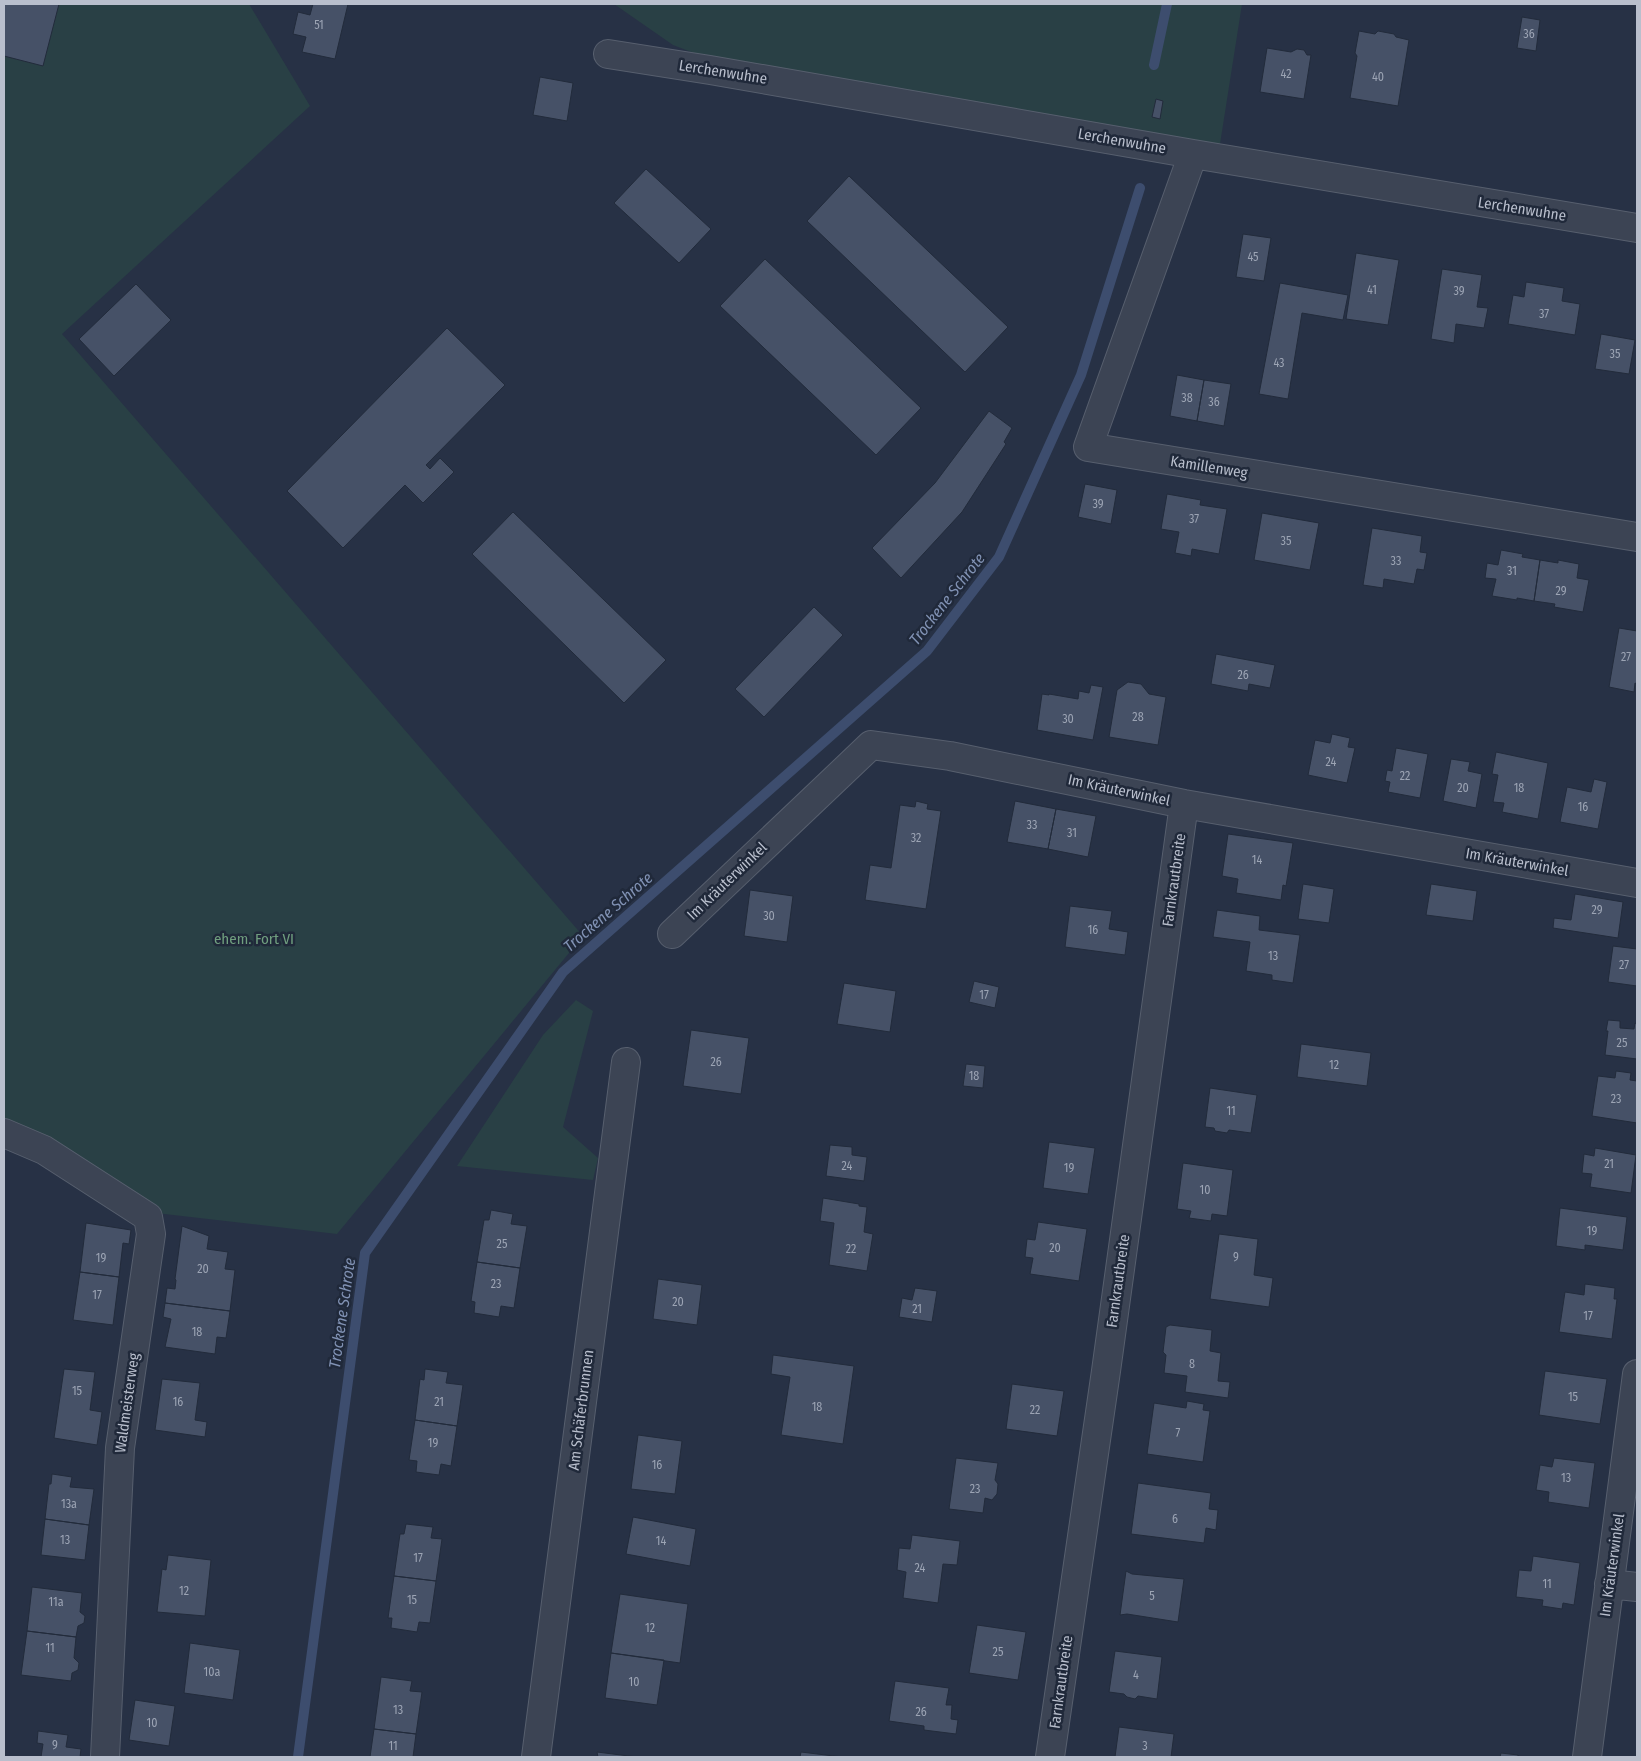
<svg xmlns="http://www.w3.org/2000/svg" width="1641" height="1761" font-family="'Fira Sans Condensed',sans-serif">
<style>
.green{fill:#294045}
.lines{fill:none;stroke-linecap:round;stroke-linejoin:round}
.stream{stroke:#3d4d6e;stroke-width:10}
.building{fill:#465167;stroke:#222b3b}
.street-casing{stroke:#575f6e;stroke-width:30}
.street{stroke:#3c4454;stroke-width:28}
.labels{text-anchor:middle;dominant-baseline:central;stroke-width:5;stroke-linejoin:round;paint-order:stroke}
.number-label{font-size:12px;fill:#9ca4b4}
.street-label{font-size:15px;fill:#b9bfcd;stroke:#20293a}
.park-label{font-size:15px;fill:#709f7f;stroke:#20293a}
.water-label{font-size:16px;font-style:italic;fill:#8192b4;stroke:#20293a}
</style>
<rect width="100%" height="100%" fill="#273145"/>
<path class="green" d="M4 4H249L310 106 62 334 583 936 337 1234 156 1213 4 1128Z
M614 4H1242L1220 144 723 64 673 45Z
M576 1000 593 1011 563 1127 598 1158 593 1180 457 1166 543 1035Z"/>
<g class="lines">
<path class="stream" d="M1154 65 1167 4
M298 1757 365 1253 563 972 927 651 999 557 1081 375 1140 188"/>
</g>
<path class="building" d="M4 4H59L43 66 4 56Z
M313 4H348L335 59 302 52 306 37 293 34 298 12 310 15Z
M1522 17 1540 20 1536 51 1517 48Z
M1359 31 1375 34 1378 31 1394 34 1396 37 1409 40 1398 106 1350 98 1357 56 1355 53Z
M1267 48 1291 52 1297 49 1304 50 1307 55H1311L1304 99 1260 92Z
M540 77 573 83 567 121 533 115Z
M1156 99 1163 101 1160 119 1152 117Z
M646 169 711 229 679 263 614 203Z
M849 176 1008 327 965 372 807 221Z
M1243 234 1271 238 1264 281 1236 277Z
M1356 253 1399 260 1388 325 1346 319Z
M765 259 921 408 876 455 720 306Z
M1442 269 1482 275 1477 307 1488 308 1484 328 1456 324 1454 343 1431 339Z
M1526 282 1564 288 1562 301 1580 304 1575 335 1508 324 1513 295 1524 297Z
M1280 283 1348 295 1343 320 1302 313 1288 399 1259 394Z
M136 284 171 320 114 376 79 339Z
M447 328 505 385 426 465 430 469 440 458 454 472 423 503 405 485 343 548 287 491Z
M1601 334 1635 340 1629 374 1595 369Z
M1177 375 1204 380 1197 421 1170 416Z
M1204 380 1231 384 1224 426 1197 421Z
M989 411 1012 428 1004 442 1006 444 962 512 901 578 872 548 935 483Z
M1085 484 1117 490 1111 524 1078 517Z
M1167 494 1201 500 1200 505 1227 509 1219 554 1192 549 1191 556 1175 553 1179 532 1161 529Z
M513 512 666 660 624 703 472 554Z
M1262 513 1319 523 1310 570 1254 560Z
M1372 528 1422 536 1420 552 1427 553 1424 570 1417 569 1414 584 1384 579 1383 588 1363 585Z
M1501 550 1523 554 1522 557 1540 560 1534 601 1517 598V600L1492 596 1496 579 1485 578 1487 563 1498 565Z
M1540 560 1558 563V560L1579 564 1577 578 1589 580 1583 612 1554 607 1555 604 1534 601Z
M814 607 843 635 764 717 735 689Z
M1619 628 1637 631V684L1635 683 1634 692 1609 687Z
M1216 654 1275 665 1270 688 1249 684 1248 691 1211 684Z
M1128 682 1141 684 1149 694 1166 697 1158 745 1109 737 1117 690Z
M1091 685 1103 687 1093 740 1037 730 1042 694 1049 695V694L1078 699 1079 691 1089 693Z
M1332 734 1350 738 1348 747 1355 748 1347 783 1308 775 1315 740 1330 743Z
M1396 748 1428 754 1420 798 1388 792 1390 782 1385 781 1387 770 1392 771Z
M1496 752 1548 763 1538 819 1502 812 1504 803 1493 802 1498 775 1492 774Z
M1451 759 1470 762 1468 771 1482 774 1476 808 1443 801Z
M1594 779 1607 782 1598 829 1560 822 1567 787 1591 792Z
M916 801 928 804 927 809 941 811 926 909 865 900 870 865 891 868 900 805 915 807Z
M1015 801 1056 809 1048 849 1007 842Z
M1056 809 1096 816 1088 857 1048 849Z
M1228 834 1293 843 1286 886 1283 885 1281 900 1236 893 1238 879 1222 876Z
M1303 884 1334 889 1329 923 1298 919Z
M1431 884 1477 891 1473 921 1426 915Z
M750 890 793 896 787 942 744 936Z
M1575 894 1623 902 1618 938 1553 928 1554 918 1571 920Z
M1070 906 1112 911 1109 929 1128 932 1125 955 1065 947Z
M1217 910 1260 916 1259 930 1300 935 1293 983 1272 980V975L1246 971 1250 942 1213 937Z
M1613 946 1637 949V986L1608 982Z
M974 981 999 987 995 1008 969 1002Z
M844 983 896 991 890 1032 837 1024Z
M1608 1020 1620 1021V1028L1634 1029 1635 1023 1637 1024V1059L1605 1055 1608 1031H1606Z
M691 1030 749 1038 741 1094 683 1086Z
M1301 1044 1371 1053 1367 1086 1297 1077Z
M966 1064 985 1066 983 1088 963 1086Z
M1616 1071 1631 1073 1630 1080 1637 1081V1123L1592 1116 1598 1076 1615 1078Z
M1210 1088 1257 1095 1251 1133 1229 1130 1227 1133 1215 1131 1214 1128 1205 1127Z
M1049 1142 1095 1148 1088 1194 1043 1188Z
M830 1145 852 1147V1155L867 1157 864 1181 826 1176Z
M1595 1148 1636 1155 1631 1193 1590 1187 1592 1174 1582 1173 1584 1154 1594 1156Z
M1183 1163 1233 1170 1227 1216 1212 1214 1211 1221 1189 1218 1191 1211 1177 1209Z
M823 1198 859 1204V1206L867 1207 864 1232 873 1234 867 1271 829 1265 834 1223 820 1221Z
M1560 1208 1627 1217 1623 1250 1585 1245V1250L1556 1246Z
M491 1210 513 1214 511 1224 527 1226 520 1268 477 1262 484 1220H489Z
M1038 1222 1087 1229 1079 1281 1030 1274 1033 1258 1025 1257 1027 1239 1035 1240Z
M86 1223 131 1230 129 1244 123 1243 119 1277 80 1272Z
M182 1226 209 1236 207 1249 228 1252 225 1269 235 1270 230 1311 165 1303 167 1288 175 1289 176 1280 175 1279Z
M1219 1234 1258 1239 1254 1275 1273 1278 1269 1307 1210 1299Z
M477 1262 520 1268 514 1308 501 1306 499 1317 474 1313 475 1302 471 1301Z
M80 1272 119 1277 113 1325 73 1320Z
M658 1279 702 1285 697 1325 653 1319Z
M1585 1284 1615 1288 1614 1299H1617L1612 1339 1559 1332 1565 1292 1584 1295Z
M915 1288 937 1291 932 1322 899 1317 902 1298 912 1300Z
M165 1303 230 1311 226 1338 217 1337 215 1354 165 1347 171 1319 163 1317Z
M1170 1325 1212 1330 1210 1351 1221 1353 1218 1381 1230 1382 1228 1398 1185 1392 1187 1376 1164 1373 1166 1355 1163 1352 1166 1327Z
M773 1355 854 1366 843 1444 781 1435 790 1377 771 1374Z
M64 1369 95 1372 90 1410 102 1412 97 1445 54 1438Z
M425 1369 448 1372 446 1383 463 1385 457 1426 415 1420 420 1379 424 1380Z
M1545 1371 1607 1379 1600 1424 1539 1415Z
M162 1379 200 1383 195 1420 207 1422 205 1437 155 1430Z
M1012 1384 1064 1391 1057 1436 1006 1429Z
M1187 1401 1204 1404 1203 1410 1210 1411 1203 1462 1147 1454 1154 1403 1186 1408Z
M415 1420 457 1426 451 1466 441 1464 439 1475 416 1472 417 1461 409 1460Z
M638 1435 682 1441 675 1494 631 1489Z
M956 1458 998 1463 995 1480 998 1484 997 1494 992 1500 985 1498 983 1513 949 1509Z
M1554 1458 1595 1463 1589 1508 1548 1502 1549 1492 1536 1490 1540 1465 1552 1467Z
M52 1474 72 1477 70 1487 94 1489 89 1525 45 1519 49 1484H51Z
M1138 1483 1211 1493 1209 1509 1218 1510 1216 1530 1206 1528 1204 1543 1131 1534Z
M633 1517 696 1529 690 1566 626 1554Z
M45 1519 89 1525 85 1560 41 1555Z
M406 1524 433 1527 431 1538 442 1539 436 1581 394 1576 400 1534H404Z
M912 1535 960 1541 957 1565 943 1564 938 1603 903 1598 906 1572 897 1570 899 1548 910 1549Z
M168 1555 211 1560 205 1616 157 1612 162 1569 166 1570Z
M1533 1556 1580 1563 1574 1605 1563 1603 1562 1609 1542 1606 1543 1600 1516 1597 1519 1570 1531 1571Z
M1126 1571 1132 1574 1184 1579 1178 1622 1127 1614 1120 1615Z
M394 1576 436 1581 430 1623 419 1622 417 1632 391 1628 392 1618H388Z
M32 1587 82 1593 80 1612 85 1616 84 1623 78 1626 76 1637 27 1631Z
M620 1594 688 1604 680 1663 611 1653Z
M977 1625 1026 1632 1018 1680 969 1673Z
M27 1631 76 1637 74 1658 79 1663 78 1670 72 1673 71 1681 21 1675Z
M190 1643 240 1650 233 1700 184 1693Z
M1115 1651 1162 1657 1157 1699 1138 1696 1135 1699 1127 1697 1124 1694 1109 1692Z
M611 1653 664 1660 657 1705 605 1698Z
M381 1677 412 1681 410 1691 422 1692 416 1734 374 1729Z
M895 1681 949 1688 946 1705H952L951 1719 958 1720 956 1734 924 1730V1726L889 1721Z
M135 1700 175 1706 169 1746 129 1740Z
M1119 1727 1174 1734 1171 1757H1115Z
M374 1729 416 1734 413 1757H370Z
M38 1731 68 1735 66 1747 81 1749 80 1757H41L43 1744 37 1743Z
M597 1752 637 1757H598Z
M801 1752 842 1757H800Z
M1501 1753 1518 1755V1757H1500Z"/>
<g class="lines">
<defs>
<path id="street" d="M608 54 710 70 1193 154 1637 228
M1193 154 1088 447 1637 537
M672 934 871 745 950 756 1184 804 1637 883
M4 1133 44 1150 148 1217 151 1234 120 1448 105 1757
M1609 1584 1637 1587
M536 1757 626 1062
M1050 1757 1106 1371 1184 804
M1587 1757 1637 1374"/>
</defs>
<use href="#street" class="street-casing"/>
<use href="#street" class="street"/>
</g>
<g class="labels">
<g class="number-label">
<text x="319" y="25">51</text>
<text x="1529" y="34">36</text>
<text x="1286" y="74">42</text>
<text x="1378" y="77">40</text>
<text x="1253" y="257">45</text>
<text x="1372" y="290">41</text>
<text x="1459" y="291">39</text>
<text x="1544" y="314">37</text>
<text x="1615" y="354">35</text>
<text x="1279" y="363">43</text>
<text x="1187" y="398">38</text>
<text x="1214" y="402">36</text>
<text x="1098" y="504">39</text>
<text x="1194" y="519">37</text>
<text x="1286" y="541">35</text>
<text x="1396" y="561">33</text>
<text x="1512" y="571">31</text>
<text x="1561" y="591">29</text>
<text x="1626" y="657">27</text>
<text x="1243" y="675">26</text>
<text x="1138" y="717">28</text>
<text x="1068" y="719">30</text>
<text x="1331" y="762">24</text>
<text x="1405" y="776">22</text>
<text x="1463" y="788">20</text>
<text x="1519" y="788">18</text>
<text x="1583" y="807">16</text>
<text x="1032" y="825">33</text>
<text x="1072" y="833">31</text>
<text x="916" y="838">32</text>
<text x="1257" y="860">14</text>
<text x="1597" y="910">29</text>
<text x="769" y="916">30</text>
<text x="1093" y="930">16</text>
<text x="1273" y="956">13</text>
<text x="1624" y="965">27</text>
<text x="984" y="995">17</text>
<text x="1622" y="1043">25</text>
<text x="716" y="1062">26</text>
<text x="1334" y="1065">12</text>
<text x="974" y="1076">18</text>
<text x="1616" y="1099">23</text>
<text x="1231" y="1111">11</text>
<text x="1609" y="1164">21</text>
<text x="847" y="1166">24</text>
<text x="1069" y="1168">19</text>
<text x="1205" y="1190">10</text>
<text x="1592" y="1231">19</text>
<text x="502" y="1244">25</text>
<text x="1055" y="1248">20</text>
<text x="851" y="1249">22</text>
<text x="1236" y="1257">9</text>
<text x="101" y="1258">19</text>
<text x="203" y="1269">20</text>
<text x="496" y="1284">23</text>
<text x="97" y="1295">17</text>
<text x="678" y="1302">20</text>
<text x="917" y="1309">21</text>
<text x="1588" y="1316">17</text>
<text x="197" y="1332">18</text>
<text x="1192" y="1364">8</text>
<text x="77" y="1391">15</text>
<text x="1573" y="1397">15</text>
<text x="178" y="1402">16</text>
<text x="439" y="1402">21</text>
<text x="817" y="1407">18</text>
<text x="1035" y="1410">22</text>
<text x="1178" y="1433">7</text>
<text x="433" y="1443">19</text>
<text x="657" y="1465">16</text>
<text x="1566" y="1478">13</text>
<text x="975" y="1489">23</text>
<text x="69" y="1504">13a</text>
<text x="1175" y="1519">6</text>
<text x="65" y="1540">13</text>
<text x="661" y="1541">14</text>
<text x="418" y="1558">17</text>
<text x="920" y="1568">24</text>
<text x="1547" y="1584">11</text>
<text x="184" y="1591">12</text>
<text x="1152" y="1596">5</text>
<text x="412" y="1600">15</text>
<text x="56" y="1602">11a</text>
<text x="650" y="1628">12</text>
<text x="50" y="1648">11</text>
<text x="998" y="1652">25</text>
<text x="212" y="1672">10a</text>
<text x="1136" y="1675">4</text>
<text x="634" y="1682">10</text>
<text x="398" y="1710">13</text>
<text x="921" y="1712">26</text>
<text x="152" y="1723">10</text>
<text x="55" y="1745">9</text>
<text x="393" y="1746">11</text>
<text x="1145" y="1746">3</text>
</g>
<g class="street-label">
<text transform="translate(723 72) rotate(9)">Lerchenwuhne</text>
<text transform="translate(1122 141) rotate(10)">Lerchenwuhne</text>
<text transform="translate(1522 209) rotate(9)">Lerchenwuhne</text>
<text transform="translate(1209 467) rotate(9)">Kamillenweg</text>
<text transform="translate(1119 790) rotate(12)">Im Kräuterwinkel</text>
<text transform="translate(1517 862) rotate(10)">Im Kräuterwinkel</text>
<text transform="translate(1174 880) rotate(-82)">Farnkrautbreite</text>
<text transform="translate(727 881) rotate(-44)">Im Kräuterwinkel</text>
<text transform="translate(1118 1281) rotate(-82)">Farnkrautbreite</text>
<text transform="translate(127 1403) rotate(-82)">Waldmeisterweg</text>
<text transform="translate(581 1410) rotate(-83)">Am Schäferbrunnen</text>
<text transform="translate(1612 1565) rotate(-82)">Im Kräuterwinkel</text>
<text transform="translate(1061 1682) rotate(-82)">Farnkrautbreite</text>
</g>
<g class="park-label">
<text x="254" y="939">ehem. Fort VI</text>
</g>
<g class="water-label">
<text transform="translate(947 599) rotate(-52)">Trockene Schrote</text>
<text transform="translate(608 912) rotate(-41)">Trockene Schrote</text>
<text transform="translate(342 1313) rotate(-82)">Trockene Schrote</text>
</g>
</g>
<rect width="1641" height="1761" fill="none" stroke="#b9bfcd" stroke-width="10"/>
</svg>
